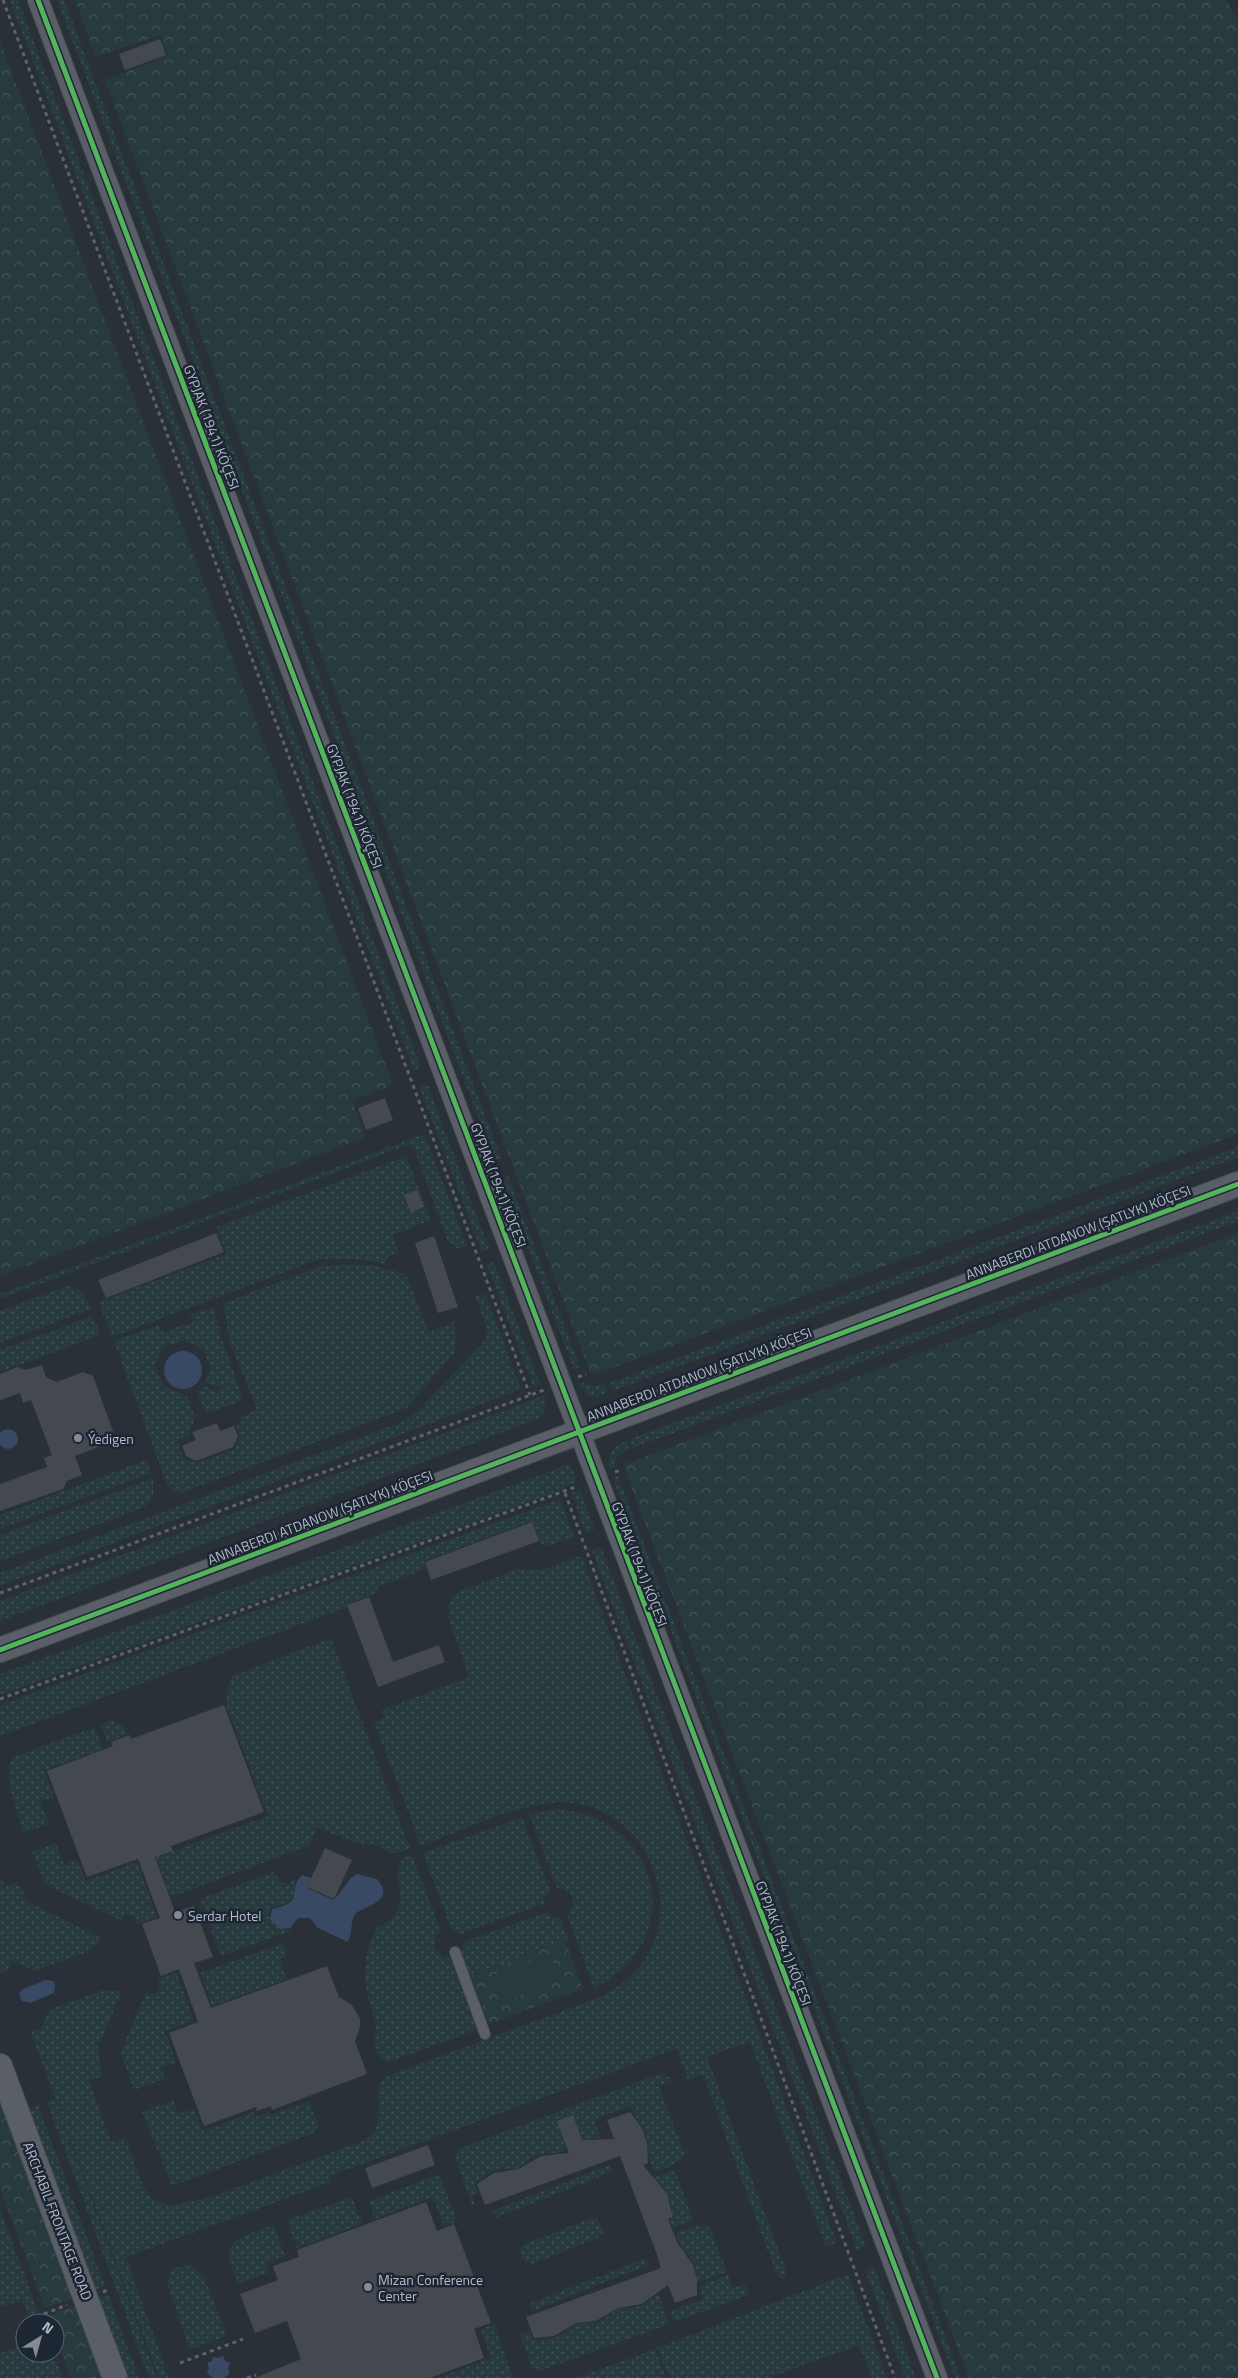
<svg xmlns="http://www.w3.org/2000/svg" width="1238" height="2378" font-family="'Titillium Web',sans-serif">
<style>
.grass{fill:url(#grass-dots)}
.forest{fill:url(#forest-crowns)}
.pitch{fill:#273a3e}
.water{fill:#384963}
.building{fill:#444950}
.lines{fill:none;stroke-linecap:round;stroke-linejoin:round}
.service-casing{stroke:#484c53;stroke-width:12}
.minor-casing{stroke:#484c53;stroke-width:22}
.tertiary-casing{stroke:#484c53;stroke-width:26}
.path{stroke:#5d636a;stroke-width:3;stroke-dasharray:4 4;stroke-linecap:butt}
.service{stroke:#5a5e66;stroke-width:10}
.minor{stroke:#5a5e66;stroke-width:20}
.tertiary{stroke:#5a5e66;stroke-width:24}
.cycleway-casing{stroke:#1d2633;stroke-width:8}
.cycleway{stroke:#56b35d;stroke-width:5}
.poi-dot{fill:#848b96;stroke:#1d2633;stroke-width:2}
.labels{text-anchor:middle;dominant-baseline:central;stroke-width:5;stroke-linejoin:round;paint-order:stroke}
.street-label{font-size:14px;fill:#b4bcc9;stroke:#1d2633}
.poi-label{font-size:14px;fill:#b4bcc9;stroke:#1d2633;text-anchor:start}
</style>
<defs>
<pattern id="grass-dots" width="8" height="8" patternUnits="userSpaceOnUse" patternTransform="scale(1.25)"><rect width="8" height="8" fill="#273a3e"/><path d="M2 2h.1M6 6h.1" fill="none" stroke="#445559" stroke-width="1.8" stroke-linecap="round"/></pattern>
<pattern id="forest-crowns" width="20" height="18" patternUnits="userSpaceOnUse" patternTransform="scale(1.25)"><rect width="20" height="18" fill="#273a3e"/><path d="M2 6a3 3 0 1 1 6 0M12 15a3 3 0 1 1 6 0" fill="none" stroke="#445559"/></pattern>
</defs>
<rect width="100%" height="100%" fill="#2a3038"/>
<path class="grass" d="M10 0H18L420 1065 418 1069 414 1070Z
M57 0H64L502 1160 494 1159Z
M425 1085 428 1086 489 1249 482 1252 419 1086Z
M424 1134 467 1246 457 1248 447 1240 415 1151 408 1145 0 1299V1294Z
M1238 1147V1157L613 1391 610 1383Z
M406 1156 431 1220 392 1235 399 1253 388 1257 385 1264C361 1258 340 1258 317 1260L112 1337 99 1302 226 1254 217 1227Z
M508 1176 580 1367 574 1370 503 1182Z
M1238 1211V1221L633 1448 630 1439Z
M494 1262 540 1384 533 1386 487 1265Z
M346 1264 371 1265 406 1274 429 1332 454 1322 457 1335 454 1353 407 1408 186 1491C178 1494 172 1492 167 1485L114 1341 159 1325 162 1332 193 1322 190 1314 214 1307 220 1334 243 1400 206 1414 197 1392 202 1390 204 1385 217 1393 220 1387 205 1383 211 1369 203 1349 184 1340 162 1348 155 1365 163 1386 187 1396 195 1418 188 1437 177 1441 184 1458 196 1463 235 1449 240 1436 236 1424 242 1422 241 1417 257 1410 229 1339 223 1303 319 1267Z
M67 1286C82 1287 86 1297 91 1309L0 1343V1311Z
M485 1293 521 1389 0 1586V1573L402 1422 417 1412 487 1338 488 1331 475 1296Z
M93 1316 100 1335 0 1372V1350Z
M585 1382 592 1386 604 1385 607 1393 597 1397H588L579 1384Z
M545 1395 546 1408 538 1419 0 1621V1601Z
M626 1441 629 1449C620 1452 613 1458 615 1467L610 1469C606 1456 613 1446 626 1441Z
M146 1460 151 1473 0 1529V1515Z
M570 1464 577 1482 563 1487 564 1489 0 1695V1674Z
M618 1476 961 2378H955L613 1478Z
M153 1478V1497L145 1507 0 1561V1535Z
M580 1490 595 1530 586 1533 571 1493Z
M560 1499 574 1537 548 1546 540 1543 532 1521 424 1561 426 1569 377 1587 379 1592 347 1604V1607L0 1736V1705Z
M601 1547 866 2246 857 2250 592 1551Z
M581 1556 837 2243 826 2247 750 2042 707 2057 787 2273 785 2278 782 2279 777 2276 703 2075 688 2080 676 2049 329 2176 331 2182 126 2257 169 2378H159L31 2033 33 2029 40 2031 49 2010 101 1991H120L121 1994 98 2046 102 2076 89 2081 111 2142 125 2137 144 2188 154 2200 170 2206 212 2197 365 2140C392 2123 367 2091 387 2076L595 1999C610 1992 624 1984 635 1972 689 1913 651 1813 573 1803 531 1797 461 1831 421 1846L374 1722 385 1718 382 1710 469 1677 448 1617 449 1604 453 1596 462 1590 519 1569H545Z
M331 1638 410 1849 397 1853 389 1852 376 1845 356 1843 317 1827 309 1846 171 1897 156 1857 268 1816 226 1704 229 1682 232 1676Z
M111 1721 123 1725 127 1734 107 1742 101 1725Z
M95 1727 103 1749 44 1770 54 1797 40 1802 49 1824 24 1833C18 1815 0 1770 14 1757Z
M559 1809C662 1818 689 1943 594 1988L567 1915 572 1909 573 1898 565 1890 557 1888 529 1814Z
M522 1817 550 1891 545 1897 544 1904 461 1934 451 1929 423 1853Z
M56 1843 64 1865 77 1860 86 1881 137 1862 157 1917 137 1924 136 1919 131 1915H124L121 1920 45 1885 32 1852Z
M412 1856 441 1931 435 1937V1949L443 1957 450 1958 477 2030 389 2062C366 2055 378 2037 375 2020 373 2011 369 2003 367 1994 362 1974 366 1949 375 1931 380 1921 394 1926 399 1905 403 1889 391 1869 405 1857Z
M273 1872 282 1883H289L295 1877C297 1900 291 1903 271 1908 265 1917 274 1923 280 1929H290L291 1931 221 1956 200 1899Z
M0 1875 5 1887 18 1882 28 1902 100 1937 101 1940 87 1952 35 1971 12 1961 7 1971 0 1973Z
M547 1912 552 1917 560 1918 568 1939 469 1976 460 1953 464 1942Z
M283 1943 287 1956 280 1959 287 1979 212 2006 200 1973Z
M176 1972 194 2021 165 2031 176 2062 161 2068 165 2079 134 2090 121 2055 122 2049 146 1993 154 1994 158 1992 160 1987 157 1979Z
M659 2074 676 2080 659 2086 685 2155 673 2165 655 2172C653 2167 648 2158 648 2153 648 2148 649 2143 647 2137 643 2124 635 2118 630 2106L594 2120 601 2137C592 2139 582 2138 572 2143 566 2146 564 2153 557 2153 551 2153 543 2152 536 2156 528 2159 524 2166 518 2168 510 2170 500 2167 489 2173 482 2176 480 2182 475 2184L478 2193 472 2196 475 2204 472 2205 455 2159 458 2149Z
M55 2099 157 2378H149L47 2102Z
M173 2100 178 2114 194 2109 203 2131 253 2112 255 2117 269 2112 271 2115 310 2101 318 2127 312 2134 172 2186 142 2112Z
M38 2105 105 2286 96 2290 28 2109Z
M609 2165 612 2172 495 2218 492 2211Z
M675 2170 693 2220 673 2228 670 2220 673 2218 671 2203 661 2185 658 2186 654 2177Z
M439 2174 457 2221 444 2226 433 2197 375 2219 369 2201Z
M352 2197 362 2224 297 2248 287 2220Z
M0 2209 38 2312 28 2315 22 2300 0 2308Z
M592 2218H597L604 2231 600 2237 532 2264 524 2262 519 2250 524 2244Z
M274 2225 285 2256 265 2263 269 2273 238 2284 229 2259V2248L240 2237Z
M696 2226 710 2228 727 2272 698 2282 694 2264 686 2252 683 2253 676 2233Z
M646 2258 648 2265 532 2311 529 2304Z
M187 2264 194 2266 204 2277 227 2336 190 2350 167 2283 173 2269Z
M874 2266 916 2378H905L865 2270Z
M848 2274 887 2378H872L859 2345 768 2378H669L657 2348Z
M728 2275 733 2288 745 2284 749 2295 674 2322 671 2311 704 2299 699 2286Z
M108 2294 139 2378H128L99 2297Z
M659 2294 669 2324 540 2371 532 2368 520 2334 529 2331 533 2340C538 2338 544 2341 551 2339 563 2336 569 2327 577 2324 582 2322 588 2325 595 2323 604 2320 609 2316 614 2311 619 2306 625 2310 632 2308 644 2306 650 2299 659 2294Z
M494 2324 513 2378H437L491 2358 481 2329Z
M25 2344V2353H53L63 2378H0V2353Z
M655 2349 666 2378H576Z"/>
<path class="forest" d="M75 0H1226L1238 21V1134L596 1374 590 1372 105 80 168 56 160 35 96 57Z
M0 41 393 1085 352 1101 366 1137 0 1276Z
M1238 1233V2378H969L623 1465Z
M565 1940 583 1989 489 2024 471 1976Z
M0 2100 74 2298 45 2308 0 2188Z
M77 2305 104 2378H71L55 2336V2323H50L48 2316Z"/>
<path class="pitch" d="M550 1954 561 1980 500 2003 490 1977Z"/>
<path class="water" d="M164 1370a19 19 0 1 1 38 0a19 19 0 1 1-38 0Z
M-2 1439a10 10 0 1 1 20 0a10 10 0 1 1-20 0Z
M357 1874 377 1879C397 1902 365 1905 355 1914 350 1923 353 1930 348 1942L318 1928 310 1918H298L290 1928 280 1929 270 1919 272 1909C307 1902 286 1891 302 1875L311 1878 307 1888 334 1900 351 1878Z
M45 1980 53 1981 55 1985 54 1993 30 2003 22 2001 19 1994 21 1990Z
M223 2356 225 2361 230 2363 228 2368 230 2373 224 2378H213L207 2373 209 2368 207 2363 212 2361 213 2357 218 2358Z"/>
<path class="building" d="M160 39 166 55 125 70 119 54Z
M385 1098 393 1120 366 1130 358 1108Z
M417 1190 424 1207 411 1212 404 1195Z
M216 1233 224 1252 106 1298 98 1280Z
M434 1236 458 1307 438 1313 415 1243Z
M42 1365 46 1377 57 1382 83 1372 93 1376 114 1434 109 1443 75 1456 82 1475 67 1481 63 1489 0 1511V1484L47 1467 44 1458 52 1455 31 1400 23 1403 20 1393 0 1400V1374L18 1367 26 1370Z
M217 1423 220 1431 234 1426 238 1437 233 1447 196 1461 186 1456 182 1446 196 1440 192 1432Z
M532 1522 539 1541 431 1580 425 1562Z
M369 1597 393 1662 439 1645 445 1662 378 1687 347 1605Z
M224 1705 264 1812 171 1846 173 1851 155 1857 175 1912 194 1906 213 1957 194 1963 211 2008 327 1966 339 1997 352 2005 360 2019V2027L355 2041 367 2074 272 2110 271 2106 257 2111 256 2107 204 2126 169 2033 198 2022 179 1969 161 1976 142 1924 160 1918 138 1859 87 1877 47 1771 113 1746 111 1742 130 1735 131 1739Z
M325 1848 352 1860 334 1899 307 1887Z
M630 2112 642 2128 647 2142 648 2163 643 2165 667 2194 673 2217 668 2219 678 2244 693 2265 697 2279V2295L675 2303 668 2285 642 2304 618 2308 596 2321 576 2323 554 2336 534 2338 526 2317 661 2268 656 2252 620 2156 485 2205 477 2184 494 2173 519 2169 541 2156 569 2153 557 2121 573 2115 582 2140 614 2139 607 2120Z
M428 2145 435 2165 372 2188 365 2168Z
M426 2202 437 2231 454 2224 491 2323 474 2329 484 2358 430 2378H255L301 2359 287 2321 255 2333 240 2294 278 2280 273 2266 299 2257 297 2250Z"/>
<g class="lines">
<defs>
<path id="service" d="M455 1952 485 2034"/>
<path id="minor" d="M38 0 937 2378"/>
<path id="tertiary" d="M0 1650 1238 1184
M0 2066 115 2378"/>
</defs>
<use href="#service" class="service-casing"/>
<use href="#minor" class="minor-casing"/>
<use href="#tertiary" class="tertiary-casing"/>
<path class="path" d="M3 0 530 1395
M578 1377 586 1374
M615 1472 622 1470
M565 1493 895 2378
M0 1593 544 1390
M0 1699 578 1486
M103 2292 110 2289
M44 2314 67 2305
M180 2363 243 2339
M247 2378 256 2375"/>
<use href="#service" class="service"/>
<use href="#minor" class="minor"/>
<use href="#tertiary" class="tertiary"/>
<defs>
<path id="cycleway" d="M38 0 937 2378
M0 1650 1238 1184"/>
</defs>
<use href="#cycleway" class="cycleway-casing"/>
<use href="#cycleway" class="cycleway"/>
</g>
<g class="poi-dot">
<circle cx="78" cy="1438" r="5"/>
<circle cx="178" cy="1915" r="5"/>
<circle cx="368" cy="2287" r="5"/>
</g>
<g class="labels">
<g class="street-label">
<text transform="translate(212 427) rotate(69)">GYPJAK (1941) KÖÇESI</text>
<text transform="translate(355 806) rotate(69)">GYPJAK (1941) KÖÇESI</text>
<text transform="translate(499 1185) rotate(69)">GYPJAK (1941) KÖÇESI</text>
<text transform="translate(1078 1232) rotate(-21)">ANNABERDI ATDANOW (ŞATLYK) KÖÇESI</text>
<text transform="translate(699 1374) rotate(-21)">ANNABERDI ATDANOW (ŞATLYK) KÖÇESI</text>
<text transform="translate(320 1517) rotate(-21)">ANNABERDI ATDANOW (ŞATLYK) KÖÇESI</text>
<text transform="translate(640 1564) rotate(69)">GYPJAK (1941) KÖÇESI</text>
<text transform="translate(784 1943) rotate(69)">GYPJAK (1941) KÖÇESI</text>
<text transform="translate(58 2221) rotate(69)">ARCHABIL FRONTAGE ROAD</text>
</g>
<g class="poi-label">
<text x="88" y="1438">Ýedigen</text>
<text x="188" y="1915">Serdar Hotel</text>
<text x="378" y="2279">Mizan Conference<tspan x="378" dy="16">Center</tspan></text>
</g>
</g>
<g transform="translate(40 2338) rotate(37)"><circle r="24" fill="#1d2633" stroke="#59626f"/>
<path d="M0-4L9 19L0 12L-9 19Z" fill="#848b96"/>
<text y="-8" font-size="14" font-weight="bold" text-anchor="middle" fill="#b4bcc9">N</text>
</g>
</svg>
